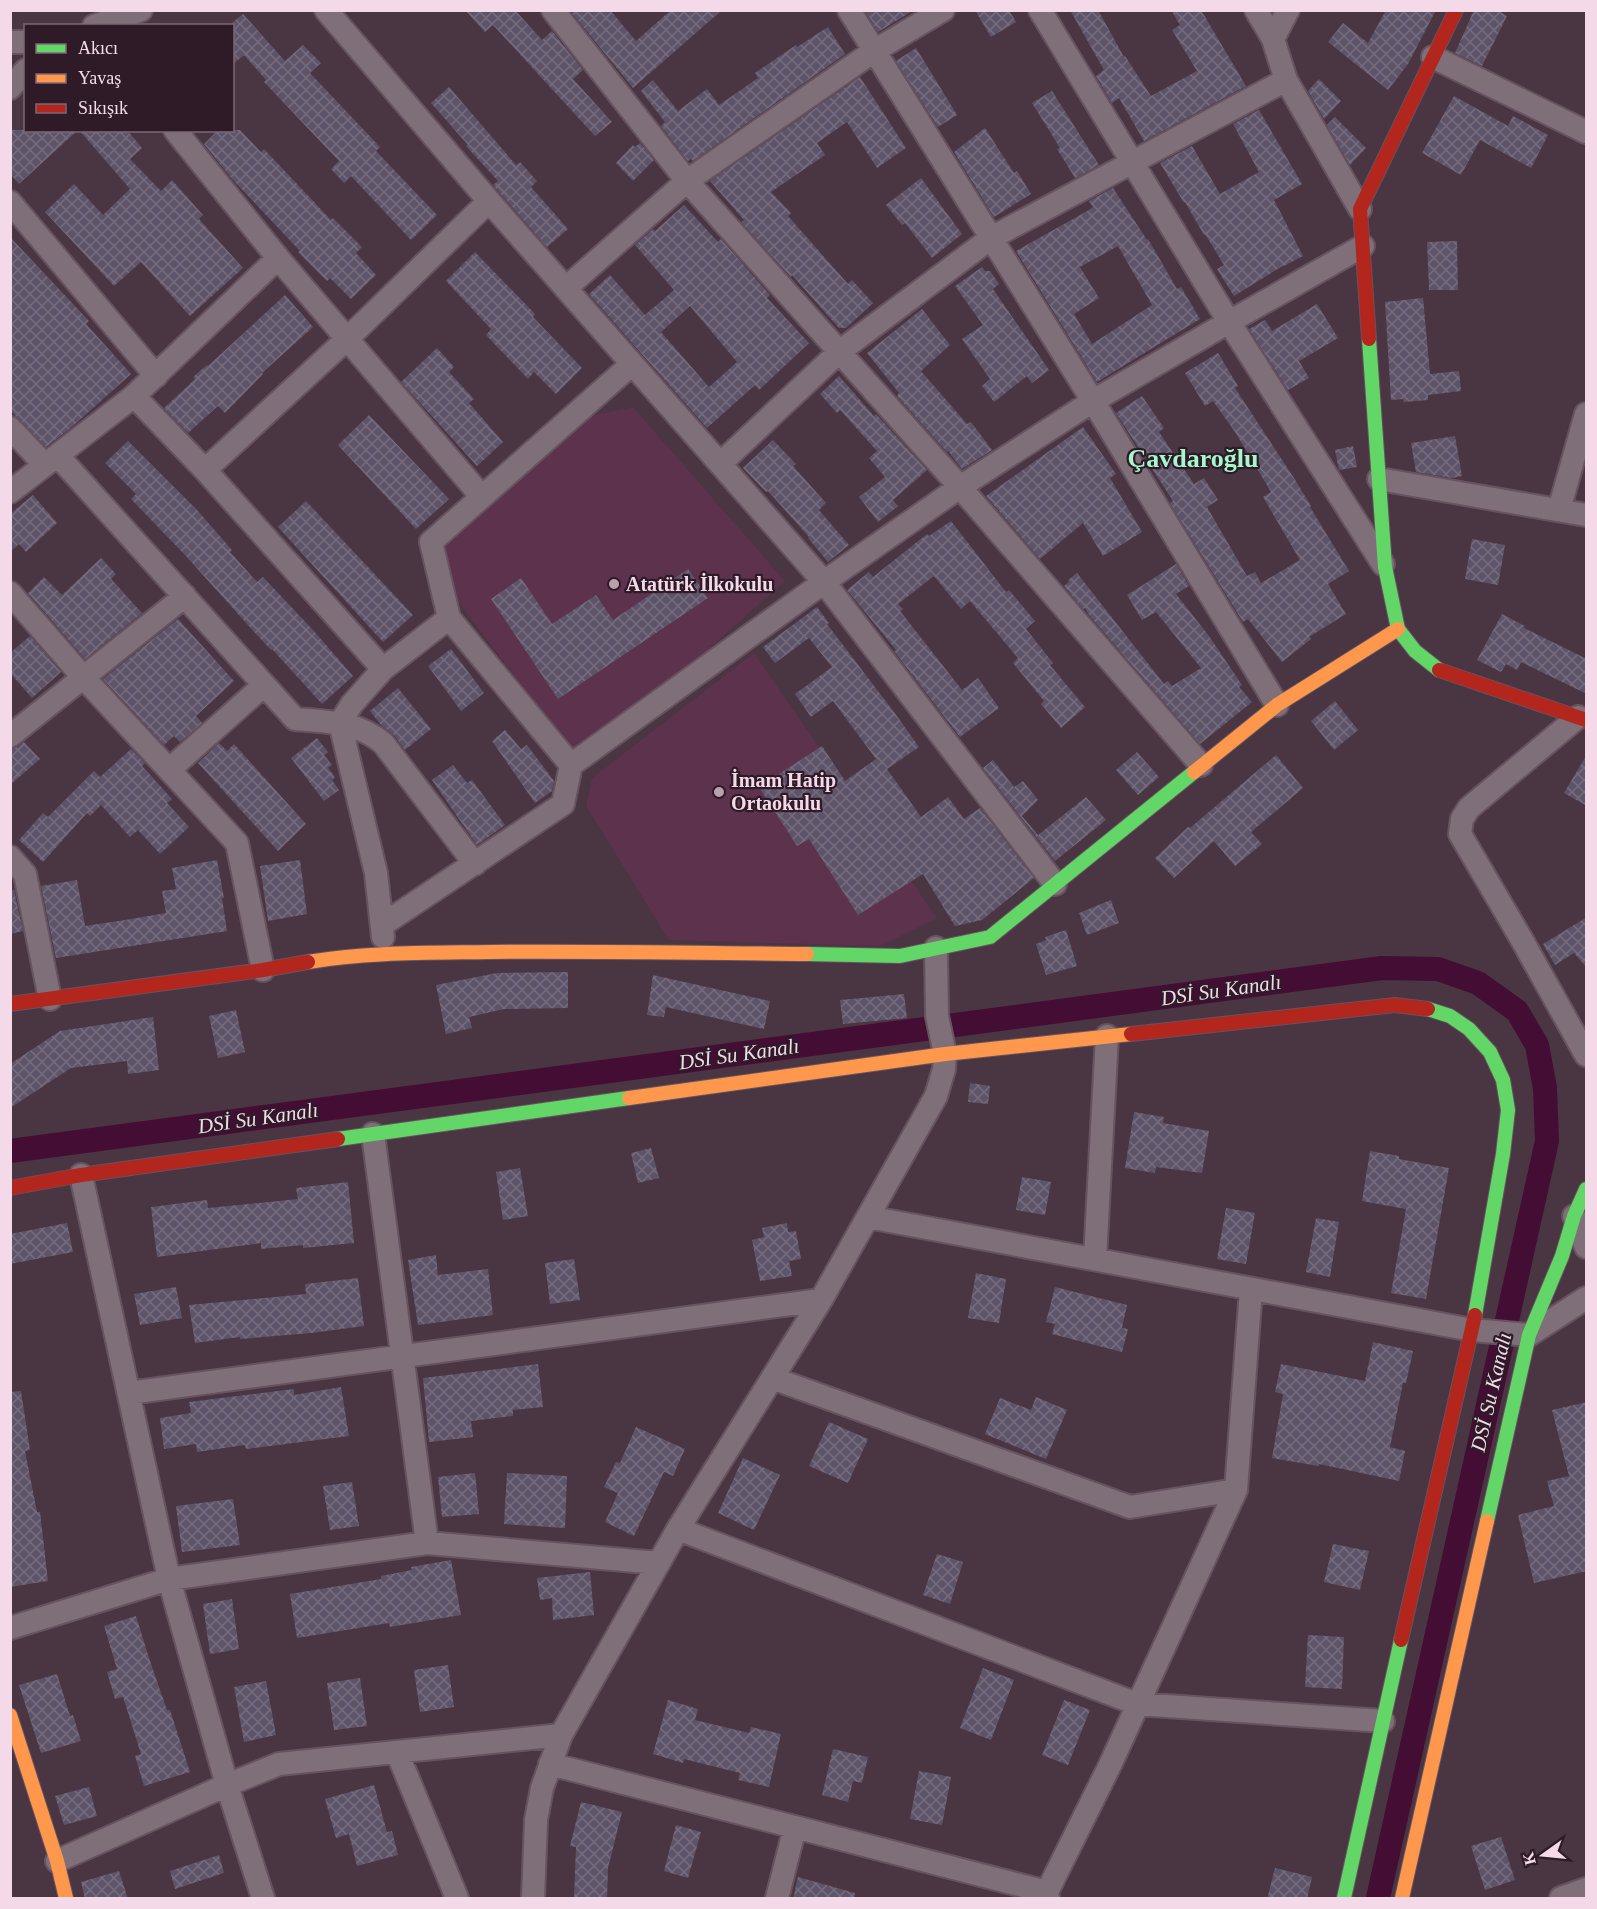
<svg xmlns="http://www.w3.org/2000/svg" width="1597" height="1909" font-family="Georgia,serif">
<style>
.built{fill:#5c324d}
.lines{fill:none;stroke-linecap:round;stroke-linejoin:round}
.canal{stroke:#440d34;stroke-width:24}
.building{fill:url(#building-cross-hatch);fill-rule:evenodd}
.street-casing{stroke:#66535f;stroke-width:26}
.fast-casing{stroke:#66535f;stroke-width:16}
.slow-casing{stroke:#66535f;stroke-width:16}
.jam-casing{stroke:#66535f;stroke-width:16}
.street{stroke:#7f6f78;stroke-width:22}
.fast{stroke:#63d668;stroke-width:14}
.slow{stroke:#ff974d;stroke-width:14}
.jam{stroke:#b3261e;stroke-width:14}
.poi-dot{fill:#b8a0af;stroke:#2e1b27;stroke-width:2}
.labels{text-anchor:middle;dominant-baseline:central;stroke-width:4.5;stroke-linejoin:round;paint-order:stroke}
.poi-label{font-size:20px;font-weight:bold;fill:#f4dae9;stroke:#2e1b27;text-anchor:start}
.water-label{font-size:21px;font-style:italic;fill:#f1dae8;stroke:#2e1b27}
.district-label{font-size:26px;font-weight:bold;fill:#a5f8cd;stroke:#2e1b27}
</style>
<defs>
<pattern id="building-cross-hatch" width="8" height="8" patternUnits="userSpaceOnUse" patternTransform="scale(1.5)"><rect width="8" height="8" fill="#5e5469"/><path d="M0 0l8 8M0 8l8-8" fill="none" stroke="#766c7e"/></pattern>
</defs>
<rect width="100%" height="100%" fill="#4a3542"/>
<path class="built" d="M633 407 785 581 580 763 447 587 443 550 585 417Z
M754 653 937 918 881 946 669 940 586 806 592 778Z"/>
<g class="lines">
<path class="canal" d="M10 1151 1382 968 1438 969 1478 983 1517 1011 1537 1045 1545 1088 1547 1141 1378 1898"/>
</g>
<path class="building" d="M465 10H515L542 40 552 31 583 70 573 79 612 122 595 136 493 25 485 32Z
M575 10H610L636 41 671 10H722L633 88 572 13Z
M865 10H914L878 32Z
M975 10H1009L1016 22 991 37Z
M1070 10H1098L1124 57 1125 56 1151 96 1197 71 1172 30 1180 25 1171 10H1201L1246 86 1144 141 1119 98 1112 103 1096 76 1104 70Z
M1386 10H1436L1408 64 1388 90 1328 42 1343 23 1368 43Z
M1474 10H1497L1507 16 1482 66 1455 53Z
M243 14 285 61 303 45 321 63 310 73 380 147 376 151 437 215 411 240 351 176 344 183 331 169 339 161 264 82 266 80 244 55 232 65V23Z
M828 27 845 54 693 161 691 159 688 161 661 126 665 122 641 91 653 80 678 111 707 89 719 105 758 78 755 73 796 45 797 47Z
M916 48 957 115 938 127 896 61Z
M860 77 906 148 877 168 847 122 817 143 825 155 771 192 791 213 788 216 848 284 852 280 873 303 846 328H839L792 275 791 277 741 222 744 220 710 181Z
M1319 79 1341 101 1324 119 1308 91Z
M449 87 516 165 520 162 537 181 531 187 568 229 547 247 493 185 498 181 466 146 468 145 431 103Z
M1052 91 1099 165 1075 178 1057 149 1060 148 1032 103Z
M1454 96 1508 126 1513 116 1548 135 1531 168 1480 140 1461 175 1422 153Z
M1259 110 1302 184 1274 200 1303 256 1284 266V265L1234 296 1217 269 1224 265 1205 234 1204 235 1185 202 1184 203 1160 163 1192 146 1220 194 1259 172 1233 124Z
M1335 117 1366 148 1350 165 1327 125Z
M985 128 1014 173 1017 171 1031 194 994 217 954 152Z
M10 130H78L19 184 10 174Z
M79 130H127L142 148 130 159 161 191 172 180 203 215 199 219 243 268 190 316 141 262 114 286 45 212 74 184 103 215 130 189Z
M218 130H240L261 152 264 149 331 220 333 218 362 247 356 253 376 275 351 299 330 278 327 281 298 252 300 251 233 180 204 144Z
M640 143 654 160 633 181 616 163 633 145 635 147Z
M921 178 962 234 932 258 905 223 902 225 886 205Z
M1113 188 1147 240 1148 239 1177 289 1181 287 1200 319 1097 382 1016 251 1089 210 1093 207 1089 201ZM1118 246 1152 305 1092 344 1074 314 1099 298 1080 267Z
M684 205 718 242 721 239 770 295 767 298 809 343 759 390 755 385 707 428 589 294 610 275 645 315 674 290 635 245 653 229 655 231ZM690 306 737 362 709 387 661 332Z
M10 237 89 321 86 324 131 374 73 426 46 447 10 410Z
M1457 241 1458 290H1429L1427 242Z
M475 252 535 314 533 317 582 368 556 394 534 372 528 379 486 335 491 329 446 281Z
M982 267 985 271H990L999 284 993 289 1049 370 1032 383 1027 376 994 402 982 386 990 379 962 339 983 325 955 286Z
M285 295 313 327 262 373 263 374 225 413 218 406 188 433 164 408 195 379 193 377 207 365 208 366Z
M1423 298 1430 374 1459 371 1461 391 1428 395V400L1404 402 1403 399 1391 400 1385 302Z
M1317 304 1338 338 1299 361 1309 378 1288 390 1249 329 1265 320 1272 331Z
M922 309 950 345 921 371 967 424 971 422 992 450 962 469 948 451 947 452 897 396 899 393 867 353Z
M437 348 454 367 449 372 474 399 469 403 503 442 477 466 401 382Z
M1218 353 1238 386 1235 388 1294 478 1311 506 1310 507 1349 571 1328 584 1346 614 1309 637 1311 639 1282 662 1248 619 1243 622 1170 503 1173 501 1116 413 1142 396 1164 428 1159 432 1194 484 1204 478 1218 500 1207 507 1247 576 1255 572 1261 583 1300 560 1263 497 1271 492 1235 432 1213 401 1205 406 1185 373Z
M839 376 874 416 876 414 927 470 893 500 898 506 878 522 859 497 885 477 869 458 877 451 840 410 837 413 820 394Z
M369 415 449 499 416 529 338 445Z
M1083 427 1116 474 1110 478 1142 532 1103 556 1083 523 1040 559 986 496Z
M1455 436 1462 476 1452 478 1416 472 1411 443Z
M773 440 796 464 793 466 826 503 819 510 849 545 828 562 808 538 809 537 768 491 766 492 743 468Z
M128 441 197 510 232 550 230 552 257 582 263 577 313 630 353 676 322 704 272 649 271 650 257 635 185 555 131 499 136 494 105 463Z
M1353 446 1357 467 1339 470 1335 450Z
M33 495 57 523 26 552 19 544 10 552V514Z
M306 501 413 615 383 642 278 527Z
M951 521 1006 592 1009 590 1035 621 1026 629 1053 663 1050 665 1085 707 1061 728 1041 704 1044 701 1013 663 1018 658 970 601 961 609 934 576 898 604 903 609 900 611 962 690 978 678 999 708 960 737 894 651 896 650 847 590 869 572 873 577 927 534 929 536Z
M1472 539 1505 545 1498 585 1465 579Z
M101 558 116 574 111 579 142 613 85 659 28 593 44 577 62 595Z
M1176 564 1189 586 1176 594 1209 636 1242 685 1239 687 1252 702 1200 744 1089 615 1085 608 1083 609 1064 586 1069 582 1068 580 1077 573 1164 684 1168 681 1172 686 1201 668 1156 612 1142 620 1127 595Z
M688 569 708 598 558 699 491 599 521 578 552 624 596 595 613 620Z
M817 607 829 623 827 624 894 712 919 747 887 769 921 817 948 797 964 819 980 808 1034 878 982 920 955 926 923 874 858 915 809 839 797 846 759 787 822 746 845 781 876 759 833 701 811 717 795 694 832 667 809 638 775 663 763 647Z
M1502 614 1525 626 1524 628 1587 659V694L1521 662 1517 670 1506 664 1501 672 1477 660Z
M178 619 234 681 196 716 202 723 180 742 174 736 164 745 103 679Z
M30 636 61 672 32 698 10 673V653Z
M451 649 484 693 461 711 428 666Z
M398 688 431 729 405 750 394 735 381 725 370 711Z
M1335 701 1358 730 1334 750 1311 721Z
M505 730 521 749 527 745 554 781 552 791 535 803 492 741Z
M317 738 328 752 324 755 332 765 328 768 335 777 332 780 339 790 324 801 291 758Z
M24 742 40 759 10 785V749L18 747Z
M219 743 227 751 234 744 306 824 278 851 198 763Z
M131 749 145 763 142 766 172 799 167 803 189 827 160 854 138 830 130 837 101 805 90 816 87 813 43 862 19 840 43 813 48 817 94 771 100 777Z
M1137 752 1159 777 1138 795 1116 770Z
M1587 754V806L1564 793Z
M1276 755 1303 788 1251 832 1262 844 1235 866 1214 841 1174 878 1155 858 1188 827 1190 828Z
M993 760 1014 787 1023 781 1038 800 1022 816 1038 835 1086 797 1106 820 1055 861 983 768Z
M453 765 467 783 472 780 505 825 477 845 432 780Z
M217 860 224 898H222L227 931 56 958 41 886 77 880 85 926 125 920 166 913 162 891 176 889 172 868Z
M300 860 307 914 268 921 260 866Z
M14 890 23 931 10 934V891Z
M1111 900 1119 923 1087 935 1079 913Z
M1587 917V968L1574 953 1555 965 1543 944Z
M1066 930 1077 966 1046 975 1036 944 1046 940 1045 937Z
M568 972V1008L504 1009 469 1017 472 1028 446 1034 436 985 497 973Z
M653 975 770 1001 764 1029 666 1007 664 1017 647 1015Z
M904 994 907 1018 843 1024 840 1000Z
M236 1010 245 1052 218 1058 209 1016Z
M153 1017 159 1070 128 1074 127 1061 71 1068 10 1108V1064L60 1031Z
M970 1083 990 1086 988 1104 968 1102Z
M1134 1112 1164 1117 1163 1123 1209 1131 1202 1173 1156 1167 1155 1173 1125 1168Z
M651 1148 659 1178 638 1183 631 1153Z
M1370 1151 1399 1156V1159L1449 1168 1426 1299 1391 1293 1406 1209 1362 1201Z
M520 1168 528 1216 503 1220 496 1172Z
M1022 1177 1051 1182 1045 1215 1016 1210Z
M348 1182 354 1243 303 1248V1245L261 1249V1243L157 1257 151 1207 207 1200 208 1208 298 1199 296 1188Z
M1226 1208 1255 1213 1246 1264 1217 1259Z
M1316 1218 1339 1222 1330 1277 1306 1272Z
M67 1223 73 1252 10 1264V1234Z
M787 1223 788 1232 796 1231 801 1259 789 1261 792 1276 760 1281 752 1240 764 1237 762 1228Z
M436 1255 438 1275 488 1269 493 1315 418 1325 408 1260Z
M574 1259 580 1300 550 1304 545 1263Z
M976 1273 1006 1279 999 1323 968 1318Z
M358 1278 364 1326 311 1333 240 1339V1337L195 1343 189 1305 306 1294 305 1284Z
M176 1287 182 1318 140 1325 134 1294Z
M1055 1287 1127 1305 1122 1328 1128 1329 1122 1352 1052 1334 1055 1324 1046 1322Z
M1373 1342 1413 1351 1406 1383H1403L1390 1447 1405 1451 1399 1481 1319 1464 1318 1466 1272 1458 1283 1394 1275 1392 1281 1364 1365 1381Z
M538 1364 543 1407 513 1410V1416L471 1421 473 1437 429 1442 423 1378Z
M341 1387 349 1436 246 1449 245 1445 197 1452 196 1444 164 1449 160 1418 191 1413 189 1402 294 1389V1395Z
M21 1391 30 1450 25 1451 37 1512H40L48 1581 10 1587V1392Z
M1036 1397 1067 1410 1046 1459 985 1434 1000 1398 1031 1410Z
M1587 1402V1571L1534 1583 1518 1515 1554 1506 1547 1481 1569 1476 1552 1410Z
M829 1422 868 1439 848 1483 809 1466Z
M636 1427 685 1449 673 1476 664 1472 634 1536 605 1522 618 1493 604 1487 616 1462 620 1463Z
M743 1458 780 1475 754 1530 718 1513Z
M475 1473 479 1514 442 1517 438 1477Z
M507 1473 567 1476 565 1528 504 1524Z
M352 1482 359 1526 330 1530 323 1486Z
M233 1499 240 1545 182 1552 176 1506Z
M1333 1544 1369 1551 1360 1590 1324 1582Z
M937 1554 963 1562 950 1604 923 1595Z
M451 1560 461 1615 390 1627 389 1623 297 1638 290 1594 381 1579V1576L412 1570 411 1567Z
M590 1572 594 1615 553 1620 552 1598 540 1600 537 1578Z
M232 1599 239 1649 210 1654 203 1604Z
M136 1616 149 1658 167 1710H170L190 1772 144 1786 135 1756 141 1754 123 1697 115 1699 107 1672 117 1669 104 1626Z
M1308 1635 1344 1637 1342 1689 1305 1687Z
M448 1665 454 1707 420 1712 414 1670Z
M983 1668 1014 1680 991 1740 960 1728Z
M57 1674 70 1716 73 1715 81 1741 41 1753 19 1685Z
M360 1678 367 1726 334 1730 327 1683Z
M266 1681 276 1735 244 1742 234 1687Z
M668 1700 698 1709 695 1720 749 1733 751 1727 781 1734 769 1787 738 1780 740 1773 684 1759 683 1763 653 1754Z
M1064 1700 1090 1710 1068 1765 1042 1755Z
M833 1749 868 1757 862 1783 853 1781 848 1802 822 1795Z
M919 1771 951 1777 942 1825 910 1819Z
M374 1785 387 1832 392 1831 398 1855 357 1866 349 1834 336 1838 325 1799Z
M89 1787 97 1816 64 1825 55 1796Z
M581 1802 622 1812 608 1868 607 1899H574L576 1847 570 1846Z
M676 1825 701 1832 688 1878 664 1871Z
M1501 1837 1515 1880 1485 1890 1471 1846Z
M219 1855 224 1873 175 1889 170 1871Z
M1275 1868 1312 1877 1307 1899H1267Z
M119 1871 128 1899H85L81 1882Z
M798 1877 855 1893 854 1899H793Z"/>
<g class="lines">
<defs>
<path id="street" d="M326 10 489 201 824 582 1055 884
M553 10 687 181 960 487 1201 765
M849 10 1093 401 1277 705
M1040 10 1229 322 1383 564
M1256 10 1273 39 1286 80 1360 209
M94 26 141 10
M1273 39 1288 10
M10 42H26
M1433 57 1586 132
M10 88 26 70
M175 130 278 258 482 497
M10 202 156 376
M566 288 687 181 874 51 943 10
M134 396 205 470 383 669
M10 428 45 465
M58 456 295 719C329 722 356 721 383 743L475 864
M720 464 839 352 991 238 1286 80
M205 470 347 339 489 201
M1379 479 1586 515
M10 492 134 396 278 258
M1559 510 1586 414
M10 593 83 677 237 843 263 970
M1578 717 1469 808 1462 819 1460 834 1522 940 1586 1055
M10 736 185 596
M571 765 449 618 431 542 632 364
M169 770 264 685
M10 857 25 874 50 999
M382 925 563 804 571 765 824 582 960 487 1093 401 1229 322 1363 246
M383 937 376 873 340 723 352 704 383 669 449 618
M373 1134 427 1543
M81 1175 169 1579 227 1785 263 1898
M1574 1216 1586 1247
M868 1217 1472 1330 1529 1335 1586 1298
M1095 1259 1107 1036
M772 1378 1130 1507 1236 1490
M129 1393 821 1300
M678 1529 1137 1704 1383 1721
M10 1628 169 1579 427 1543 659 1563
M397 1752 457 1898
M550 1764 1047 1892 1048 1898
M57 1861 227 1785 279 1764 561 1735
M1047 1892 1111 1763 1236 1490 1251 1289
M533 1898 536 1820 542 1788 561 1735 678 1529 821 1300 936 1096 944 1069 945 1054 937 1016 936 948
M777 1898 795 1827
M1561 1898 1586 1889"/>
<path id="fast" d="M1369 339 1385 567 1398 629 1415 651 1439 670
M807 954 900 956 990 937 1194 772
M1428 1009 1450 1016 1469 1029 1490 1052 1503 1080 1508 1110 1503 1154 1475 1315
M338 1139 629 1098
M1487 1521 1529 1335 1562 1256 1574 1216 1586 1189
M1344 1898 1401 1640"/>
<path id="slow" d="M1194 772 1277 705 1398 629
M308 962C367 952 428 953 489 952 595 951 701 953 807 954
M629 1098 945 1054 1131 1034
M10 1715 57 1861 66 1898
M1402 1898 1487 1521"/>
<path id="jam" d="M1369 339 1360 209 1456 10
M1439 670 1586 720
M10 1004 263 970 308 962
M1131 1034 1395 1005 1428 1009
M10 1188 81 1175 338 1139
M1401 1640 1475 1315"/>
</defs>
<use href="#street" class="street-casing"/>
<use href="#fast" class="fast-casing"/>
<use href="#slow" class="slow-casing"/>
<use href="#jam" class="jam-casing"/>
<use href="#street" class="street"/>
<use href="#fast" class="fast"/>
<use href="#slow" class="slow"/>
<use href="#jam" class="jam"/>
</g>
<g class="poi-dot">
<circle cx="614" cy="584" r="6"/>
<circle cx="719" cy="792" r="6"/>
</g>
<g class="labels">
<g class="poi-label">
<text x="626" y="584">Atatürk İlkokulu</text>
<text x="731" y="780">İmam Hatip<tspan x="731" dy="23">Ortaokulu</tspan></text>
</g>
<g class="water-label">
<text transform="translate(1221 990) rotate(-8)">DSİ Su Kanalı</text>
<text transform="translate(739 1054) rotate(-8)">DSİ Su Kanalı</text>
<text transform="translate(258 1118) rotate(-8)">DSİ Su Kanalı</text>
<text transform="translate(1491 1392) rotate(-77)">DSİ Su Kanalı</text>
</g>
<g class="district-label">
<text x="1193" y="458">Çavdaroğlu</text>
</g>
</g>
<rect width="1597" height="1909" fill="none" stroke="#f4dae9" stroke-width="24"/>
<rect x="24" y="24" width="210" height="108" fill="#2e1b27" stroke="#7d6775" stroke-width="1.5"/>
<rect x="36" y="44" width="30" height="9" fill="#63d668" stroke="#7d6775" stroke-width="1.5"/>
<text x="78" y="54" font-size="18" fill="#f4dae9">Akıcı</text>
<rect x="36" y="74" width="30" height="9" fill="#ff974d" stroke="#7d6775" stroke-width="1.5"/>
<text x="78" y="84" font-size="18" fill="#f4dae9">Yavaş</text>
<rect x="36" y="104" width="30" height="9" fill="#b3261e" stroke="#7d6775" stroke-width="1.5"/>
<text x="78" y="114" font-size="18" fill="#f4dae9">Sıkışık</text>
<g transform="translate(1543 1855) rotate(255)" stroke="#2e1b27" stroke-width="4.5" paint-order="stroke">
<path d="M0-4.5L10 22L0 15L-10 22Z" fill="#f4dae9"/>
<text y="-9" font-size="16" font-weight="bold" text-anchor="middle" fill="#f4dae9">K</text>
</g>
</svg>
